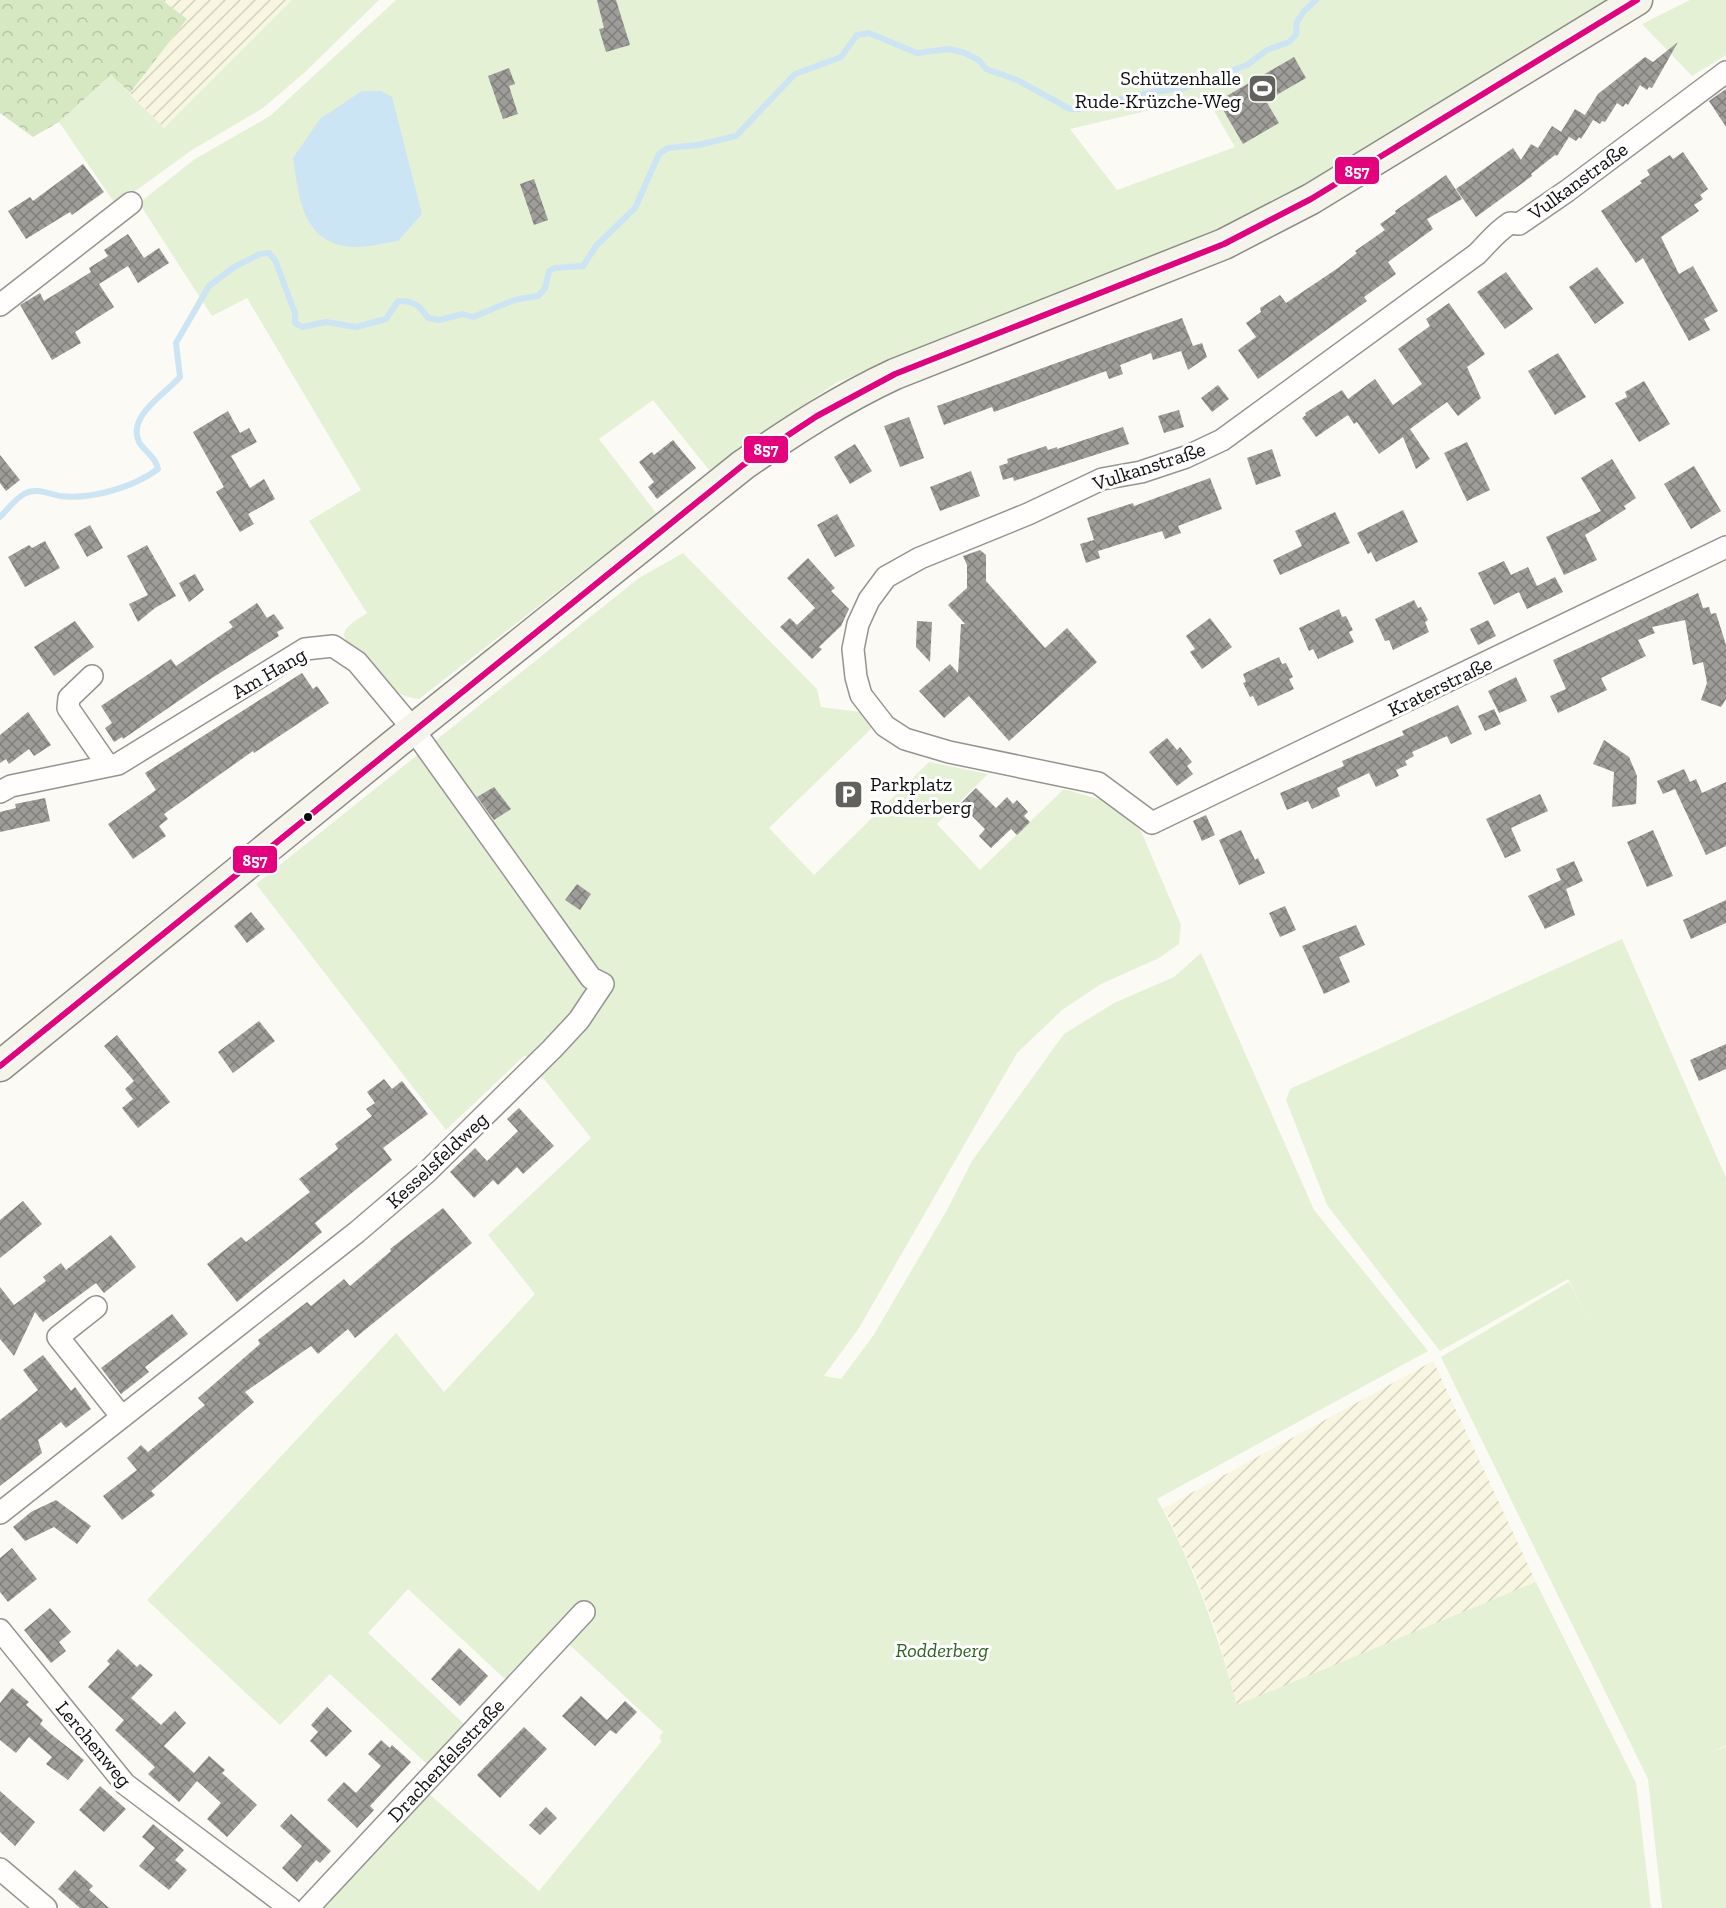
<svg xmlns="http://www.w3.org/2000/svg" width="1726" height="1908" font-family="'Zilla Slab',serif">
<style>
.farmland{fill:url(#farmland-furrows)}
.green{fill:#e4f1d4;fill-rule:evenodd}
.forest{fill:url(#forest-crowns)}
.water{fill:#cbe5f5}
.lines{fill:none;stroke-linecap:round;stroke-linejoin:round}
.stream{stroke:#cbe5f5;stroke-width:6}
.building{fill:url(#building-cross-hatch)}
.minor-casing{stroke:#959492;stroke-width:24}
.secondary-casing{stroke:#8c8b88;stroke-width:33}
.minor{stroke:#fffefd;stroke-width:21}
.secondary{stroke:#f5f4ea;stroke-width:30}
.bus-1-casing{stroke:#fff;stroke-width:10}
.bus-1{stroke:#e5007d;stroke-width:6}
.bus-dot{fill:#0e0e0e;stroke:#fff;stroke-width:2}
.labels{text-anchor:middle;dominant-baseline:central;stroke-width:6;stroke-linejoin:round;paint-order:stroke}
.poi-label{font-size:20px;fill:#0e0e0e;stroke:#fff;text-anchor:end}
.street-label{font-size:20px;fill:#0e0e0e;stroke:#fff}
.park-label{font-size:20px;font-style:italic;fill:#2c651f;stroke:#fff}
.line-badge{stroke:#fff;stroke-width:2}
.badge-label{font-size:16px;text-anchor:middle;font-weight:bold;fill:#fff}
</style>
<defs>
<pattern id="farmland-furrows" width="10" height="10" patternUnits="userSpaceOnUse" patternTransform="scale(1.5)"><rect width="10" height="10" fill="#f8f6e1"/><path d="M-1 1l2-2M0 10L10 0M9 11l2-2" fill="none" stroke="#d3d2c0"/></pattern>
<pattern id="forest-crowns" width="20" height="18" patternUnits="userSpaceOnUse" patternTransform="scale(1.5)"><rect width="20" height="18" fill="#d5e8c2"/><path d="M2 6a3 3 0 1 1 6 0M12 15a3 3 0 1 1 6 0" fill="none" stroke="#b6c6a6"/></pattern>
<pattern id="building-cross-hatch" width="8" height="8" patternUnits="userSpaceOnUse" patternTransform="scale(1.5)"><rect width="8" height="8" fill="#9f9d99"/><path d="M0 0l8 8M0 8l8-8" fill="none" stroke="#807e7b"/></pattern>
</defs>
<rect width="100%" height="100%" fill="#fcfaf4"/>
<path class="farmland" d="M162 0H292L164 128 130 93 187 19Z
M1433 1361 1536 1582 1237 1706 1217 1633 1196 1577 1168 1516 1162 1509Z"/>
<path class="green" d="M292 0H379L304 73 263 108 192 150 116 205 59 122 111 75 164 128Z
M396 0H1611L1262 210 1134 265 1084 282 836 383 709 470 653 400 599 439 657 514 419 699C409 698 402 695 393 690 383 684 344 646 344 635 345 625 359 619 367 613L309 521 361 490 247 298 212 316 139 203 195 159 270 116ZM1206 97 1235 147 1117 190 1070 129Z
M1690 0H1726V55L1692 76 1642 24Z
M683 553 817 689 821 707 860 712 874 726 769 828 814 875 929 762 988 774 937 824 980 870 1064 789 1108 802 1141 831 1181 925 1179 944 1159 958 1101 984 1062 1010 1017 1053 859 1328 824 1376 841 1379 873 1336 947 1210 972 1161 1064 1034 1114 1003 1174 977 1201 953 1314 1210 1428 1351 1157 1499C1194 1565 1217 1633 1237 1705L1536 1582 1636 1783 1651 1908H316L426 1791 539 1891 662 1741 659 1738 663 1732 554 1630 506 1680 408 1589 368 1633 465 1725 428 1765 330 1674 280 1725 147 1600 396 1333 444 1392 535 1294 488 1235 591 1138 525 1055 446 1130 256 884 639 578Z
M1622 939 1726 1178V1746L1711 1752 1726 1747V1908H1662L1648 1779 1441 1357 1569 1282 1598 1338 1568 1279 1440 1351 1327 1205 1286 1100 1290 1089Z"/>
<path class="forest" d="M0 0H162L187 19 130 93 111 75 59 122 33 137 0 113Z"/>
<path class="water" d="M362 91H381L392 97 422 214 398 241C384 243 366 248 351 247 302 242 299 198 293 158L320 119Z"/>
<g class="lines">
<path class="stream" d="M0 517C7 510 15 499 24 494 36 487 48 494 60 496 91 500 134 487 158 469 156 457 145 452 139 442 127 416 164 395 180 377L176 343 209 286 234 267 260 254 269 253 275 260 295 313V323L302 327 326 322 356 327 386 319 398 301C413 300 419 305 428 318L439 320 463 314 473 317 514 300 538 296 545 288 549 271 555 268 583 266 596 246 635 208 659 154 668 148 698 145 736 136 795 74 841 57 857 35 869 33 917 53 949 49 965 53 979 60 986 69 1017 80 1070 109H1079L1152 92 1184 88 1247 65 1267 50 1289 42 1296 35 1297 22 1304 11 1316 0"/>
</g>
<path class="building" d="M597 0H616L630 45 606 52 599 29 604 28Z
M1678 42 1652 88 1649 87 1647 90 1640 85 1628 105 1626 103 1623 107 1617 103 1605 122 1602 121 1600 124 1585 115 1598 94 1645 57 1653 62Z
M1294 57 1306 78 1266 101 1279 123 1243 144 1218 101Z
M509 68 515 84 509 86 518 114 503 119 488 76Z
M1726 89V127L1709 101Z
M1575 109 1593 120 1581 139 1579 137 1576 141 1561 132Z
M1552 126 1569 137 1557 156 1555 155 1531 174 1532 176 1476 217 1456 189 1513 148 1521 160 1531 144 1538 148Z
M1683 152 1708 189 1700 195 1703 199 1694 205 1699 211 1661 237 1679 274 1693 266 1718 311 1704 319 1710 330 1689 341 1643 258 1636 263 1601 211 1642 183 1640 181 1650 175 1647 170 1670 155 1673 159Z
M83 164 104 192 72 215 70 212 26 239 8 211 30 197 33 201Z
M1446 175 1462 199 1427 219 1433 229 1388 262 1396 274 1364 297 1367 301 1258 379 1238 350 1256 337 1246 323 1261 312 1260 308 1280 295 1286 303 1338 268 1357 253 1355 251 1385 230 1380 224 1396 213 1395 211Z
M534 179 548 220 534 225 520 184Z
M128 234 144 258 159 248 169 263 138 283 128 266 99 284 114 307 75 332 81 343 52 360 20 305 40 293 44 301 91 272 89 268 108 256 104 250Z
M1597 267 1624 303 1595 324 1569 287Z
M1506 272 1533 309 1505 329 1477 292Z
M1449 303 1485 354 1467 367 1481 398 1458 416 1447 402 1410 429 1430 459 1416 469 1403 437 1379 454 1357 422 1354 424 1348 415 1316 437 1302 418 1306 415 1305 413 1342 390 1348 399 1375 379 1393 405 1422 384 1398 349 1430 326 1426 319Z
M1182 318 1193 346 1202 343 1207 357 1188 370 1181 351 1153 360 1151 353 1120 365 1123 374 1109 379 1106 371 994 412 992 407 944 425 937 406Z
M1558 353 1586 397 1555 415 1528 371Z
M1644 381 1670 424 1639 442 1615 403 1627 397 1625 392Z
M1218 385 1229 399 1212 412 1201 398Z
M1179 410 1184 427 1164 433 1158 416Z
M228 411 240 433 249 428 257 442 231 456 250 488 264 479 275 499 248 514 254 524 240 532 216 492 224 487 193 432Z
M909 417 924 458 900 467 884 426Z
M1123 427 1129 444 1014 481 1013 477 1003 480 999 466 1008 463 1007 459 1046 446 1048 450 1057 447V449Z
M673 440 696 468 657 499 648 487 654 482 639 462 652 452 654 455Z
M1467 442 1490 490 1467 501 1444 453Z
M855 444 872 471 850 484 834 457Z
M1272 449 1281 476 1256 485 1247 458Z
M0 455 20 480 6 491 0 483Z
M1612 459 1636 498 1624 506 1626 509 1585 535 1597 560 1564 575 1546 537 1601 511 1581 478Z
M1694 466 1721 511 1691 529 1664 484Z
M971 471 980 496 940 511 930 487Z
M1210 478 1222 509 1178 526 1181 533 1165 539 1162 531 1098 551 1100 558 1086 563 1080 544 1094 540 1087 518 1133 503 1134 506Z
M1403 510 1418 542 1376 562 1371 552 1368 554 1357 533Z
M1335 512 1350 543 1280 575 1273 560 1302 546 1295 531Z
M837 514 855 546 835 557 817 525Z
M90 525 103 548 87 557 74 534Z
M45 541 60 568 25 587 8 557 29 545 32 548Z
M147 545 176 596 155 608 138 622 129 604 148 595 127 556Z
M980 550 986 555V581L1045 648 1067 628 1097 662 1009 741 969 696 944 718 919 691 950 664 958 673 961 624H965L948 605 967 588V565L963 556Z
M808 558 835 588 831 591 849 609 841 626 819 647 822 649 812 659 780 627 790 618 797 625 815 608 787 578Z
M1504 561 1511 575 1528 567 1537 586 1555 577 1563 592 1527 609 1519 592 1494 605 1478 573Z
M195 574 204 590 189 602 179 583Z
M1698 593 1703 608 1709 607 1711 614 1716 613 1726 645V699L1721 707 1701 700 1707 683 1703 662 1693 665 1685 620 1652 627 1655 633 1638 640 1646 656 1601 678 1607 690 1558 713 1550 696 1566 689 1553 660Z
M1414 600 1418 608 1421 607 1428 620 1425 622 1429 632 1393 650 1389 640 1385 641 1375 619Z
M257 603 267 618 274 614 284 628 277 632 279 636 212 678 123 739 122 737 114 742 105 728 112 723 101 706 171 659 176 666 233 627 229 622Z
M1339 609 1342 617 1346 616 1353 630 1349 632 1354 642 1318 659 1313 649 1309 651 1299 628Z
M1210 618 1232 647 1202 669 1190 652 1195 649 1186 636Z
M1488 620 1496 636 1478 645 1470 629Z
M75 621 94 647 54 676 34 647Z
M917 621 932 622 930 662 916 647Z
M1279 657 1282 664 1286 663 1293 677 1289 679 1294 689 1258 706 1253 696 1250 697 1243 683 1246 682 1243 674Z
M302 673 313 689 317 686 329 703 254 753 253 751 164 814 168 819 159 826 166 836 133 859 108 824 156 790 145 773Z
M1516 677 1527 701 1499 713 1488 691Z
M1458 705 1472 734 1451 744 1447 736 1412 752 1414 756 1405 761 1407 765 1396 770 1399 776 1376 787 1369 773 1337 788 1340 796 1312 809 1308 801 1287 810 1280 793 1344 766 1342 761 1404 735 1402 731Z
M1494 709 1501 724 1485 731 1478 716Z
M28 712 51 745 34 756 29 749 9 764 6 759 0 763V735Z
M1167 738 1177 750 1180 747 1192 762 1187 766 1193 774 1177 786 1149 752Z
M1604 740 1629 757 1637 776 1636 804 1612 807 1614 772 1593 764Z
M1684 769 1690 782 1696 779 1702 793 1726 782V846L1706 855 1675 789 1663 794 1657 781Z
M494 787 511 809 494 820 477 797Z
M976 788 996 808 1007 797 1013 804 1017 800 1028 812 1024 816 1030 822 1017 835 1011 829 991 848 979 836 985 829 960 804Z
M1540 794 1548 811 1511 828 1521 851 1505 858 1486 819Z
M45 798 50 821 0 832V812L16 808 15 804Z
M1206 815 1215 835 1202 841 1193 821Z
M1241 830 1255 860 1258 858 1265 873 1239 885 1219 840Z
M1653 830 1673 876 1647 887 1627 842Z
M1574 861 1583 881 1566 889 1575 915 1545 929 1528 896 1561 880 1556 869Z
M577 884 591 894 580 910 565 900Z
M1726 900V923L1691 939 1683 920Z
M1285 906 1296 930 1280 937 1269 913Z
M251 912 265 929 247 943 234 926Z
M1356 925 1365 945 1339 957 1350 982 1324 994 1302 946Z
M259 1021 275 1041 233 1073 218 1052Z
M117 1035 170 1102 138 1128 122 1108 133 1099 125 1089 134 1081 104 1046Z
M1726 1044V1069L1699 1081 1690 1060Z
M384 1079 392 1089 402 1081 428 1114 383 1148 392 1160 315 1223 322 1232 237 1302 207 1264 241 1237 246 1242 310 1192 299 1179 338 1149 335 1144 372 1116 366 1109 375 1103 367 1092Z
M519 1108 554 1146 523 1174 517 1167 498 1185 493 1180 474 1198 450 1172 475 1148 487 1161 518 1131 507 1119Z
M23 1201 42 1224 0 1258V1220Z
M443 1208 472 1243 355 1338 348 1329 318 1354 311 1346 245 1392 254 1402 151 1491 155 1495 122 1520 103 1496 137 1470 127 1458 141 1445 148 1452 205 1405 198 1398 260 1344 258 1340 307 1302 311 1306 344 1279 350 1286 391 1251 390 1249Z
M111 1235 136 1267 104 1293 96 1283 43 1322 35 1312 14 1356 0 1339V1287L14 1305 46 1281 43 1277 61 1263 66 1270Z
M172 1314 188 1334 145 1367 149 1372 121 1394 101 1368Z
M43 1355 71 1391 75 1387 91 1409 66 1428 61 1422 38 1440 42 1453 0 1486V1420L38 1390 23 1370Z
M56 1500 91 1526 77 1544 54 1527 25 1541 13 1527 31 1512Z
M12 1548 37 1579 8 1602 0 1592V1558Z
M50 1608 71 1632 59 1642 66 1651 51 1663 24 1630Z
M459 1648 488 1676 460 1706 431 1679Z
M118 1649 137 1667 140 1664 153 1675 131 1698 161 1725 175 1711 186 1723 164 1746 194 1773 209 1756 225 1770 222 1773 257 1805 227 1837 207 1819 221 1803 197 1781 179 1802 148 1774 155 1767 115 1730 124 1720 88 1687 110 1664 107 1661Z
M12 1688 29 1702 26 1705 43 1720 40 1724 51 1734 84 1760 68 1780 46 1764 52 1757 29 1737 16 1753 0 1740V1703Z
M581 1696 607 1720 625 1701 637 1712 616 1734 610 1730 595 1746 562 1716Z
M327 1707 352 1731 326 1757 310 1741 318 1732 311 1725Z
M524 1727 547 1749 500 1798 477 1775Z
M381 1740 390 1748 392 1745 411 1762 370 1806 374 1810 357 1828 327 1800 344 1782 356 1793 381 1766 368 1754Z
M100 1786 126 1809 104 1832 79 1810Z
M0 1791 35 1822 15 1846 0 1832Z
M546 1807 557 1818 540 1835 529 1825Z
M291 1814 331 1851 320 1863 316 1860 297 1882 282 1868 302 1846 280 1826Z
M153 1824 184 1850 175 1860 187 1870 169 1890 139 1866 155 1848 142 1837Z
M75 1870 93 1886 89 1890 109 1908H80L58 1889Z"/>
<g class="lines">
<defs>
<path id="minor" d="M1726 72 1567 191 1519 224 1510 223C1495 233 1489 242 1477 254L1222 440 1186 457 1141 472 1102 479 1028 514 920 558 886 577 869 600 858 624 853 649 856 677 861 695 885 726 905 739 949 752 1098 783 1152 823 1726 547
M0 305 131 203
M92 676 69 698 68 708 108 766
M0 792 11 786 118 764 305 649 333 646 357 662 413 729 591 978 603 984 579 1020 552 1049 426 1173 357 1232 0 1513
M96 1307 58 1337 122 1417
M0 1630 125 1784 290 1908
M0 1869 46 1908
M308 1908 584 1612"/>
<path id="secondary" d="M0 1066 396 743 743 465C792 431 841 399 895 374L1224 244 1311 199 1637 0"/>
</defs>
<use href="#minor" class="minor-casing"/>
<use href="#secondary" class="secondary-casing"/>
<use href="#minor" class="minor"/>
<use href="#secondary" class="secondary"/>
<defs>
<path id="bus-1" d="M0 1066 743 465 817 416 895 374 1224 244 1311 199 1637 0"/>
</defs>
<use href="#bus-1" class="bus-1-casing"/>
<use href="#bus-1" class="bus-1"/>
</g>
<defs>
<symbol id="stadium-square" viewBox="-11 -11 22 22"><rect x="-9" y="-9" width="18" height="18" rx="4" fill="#61615e" stroke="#fff"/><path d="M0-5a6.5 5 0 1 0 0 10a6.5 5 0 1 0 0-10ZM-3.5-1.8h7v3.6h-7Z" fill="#fff"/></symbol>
<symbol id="parking-square" viewBox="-11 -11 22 22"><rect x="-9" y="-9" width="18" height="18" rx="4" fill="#61615e" stroke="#fff"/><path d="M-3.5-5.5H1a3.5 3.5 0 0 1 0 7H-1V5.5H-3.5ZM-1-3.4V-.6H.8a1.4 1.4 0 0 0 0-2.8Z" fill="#fff"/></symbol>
</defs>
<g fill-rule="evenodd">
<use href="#stadium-square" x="1246" y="72" width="33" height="33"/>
<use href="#parking-square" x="832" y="778" width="33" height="33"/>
</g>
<circle class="bus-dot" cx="308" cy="817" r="5"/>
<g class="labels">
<g class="poi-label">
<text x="1241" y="78">Schützenhalle<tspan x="1241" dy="23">Rude-Krüzche-Weg</tspan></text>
<text x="870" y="784" text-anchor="start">Parkplatz<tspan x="870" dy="23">Rodderberg</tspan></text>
</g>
<g class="street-label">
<text transform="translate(1578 181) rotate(-36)">Vulkanstraße</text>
<text transform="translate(1149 466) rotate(-18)">Vulkanstraße</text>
<text transform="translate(269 673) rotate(-30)">Am Hang</text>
<text transform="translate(1440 686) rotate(-26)">Kraterstraße</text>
<text transform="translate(437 1160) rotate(-43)">Kesselsfeldweg</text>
<text transform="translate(94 1744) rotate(50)">Lerchenweg</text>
<text transform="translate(446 1760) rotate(-47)">Drachenfelsstraße</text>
</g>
<g class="park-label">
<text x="942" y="1650">Rodderberg</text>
</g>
</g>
<g class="line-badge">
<rect x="1334" y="156" width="46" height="29" rx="6" fill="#e5007d"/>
<rect x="743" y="435" width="46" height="29" rx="6" fill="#e5007d"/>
<rect x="232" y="845" width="46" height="29" rx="6" fill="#e5007d"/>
</g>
<g class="badge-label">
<text x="1357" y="177">857</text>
<text x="766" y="455">857</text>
<text x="255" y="866">857</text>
</g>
</svg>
